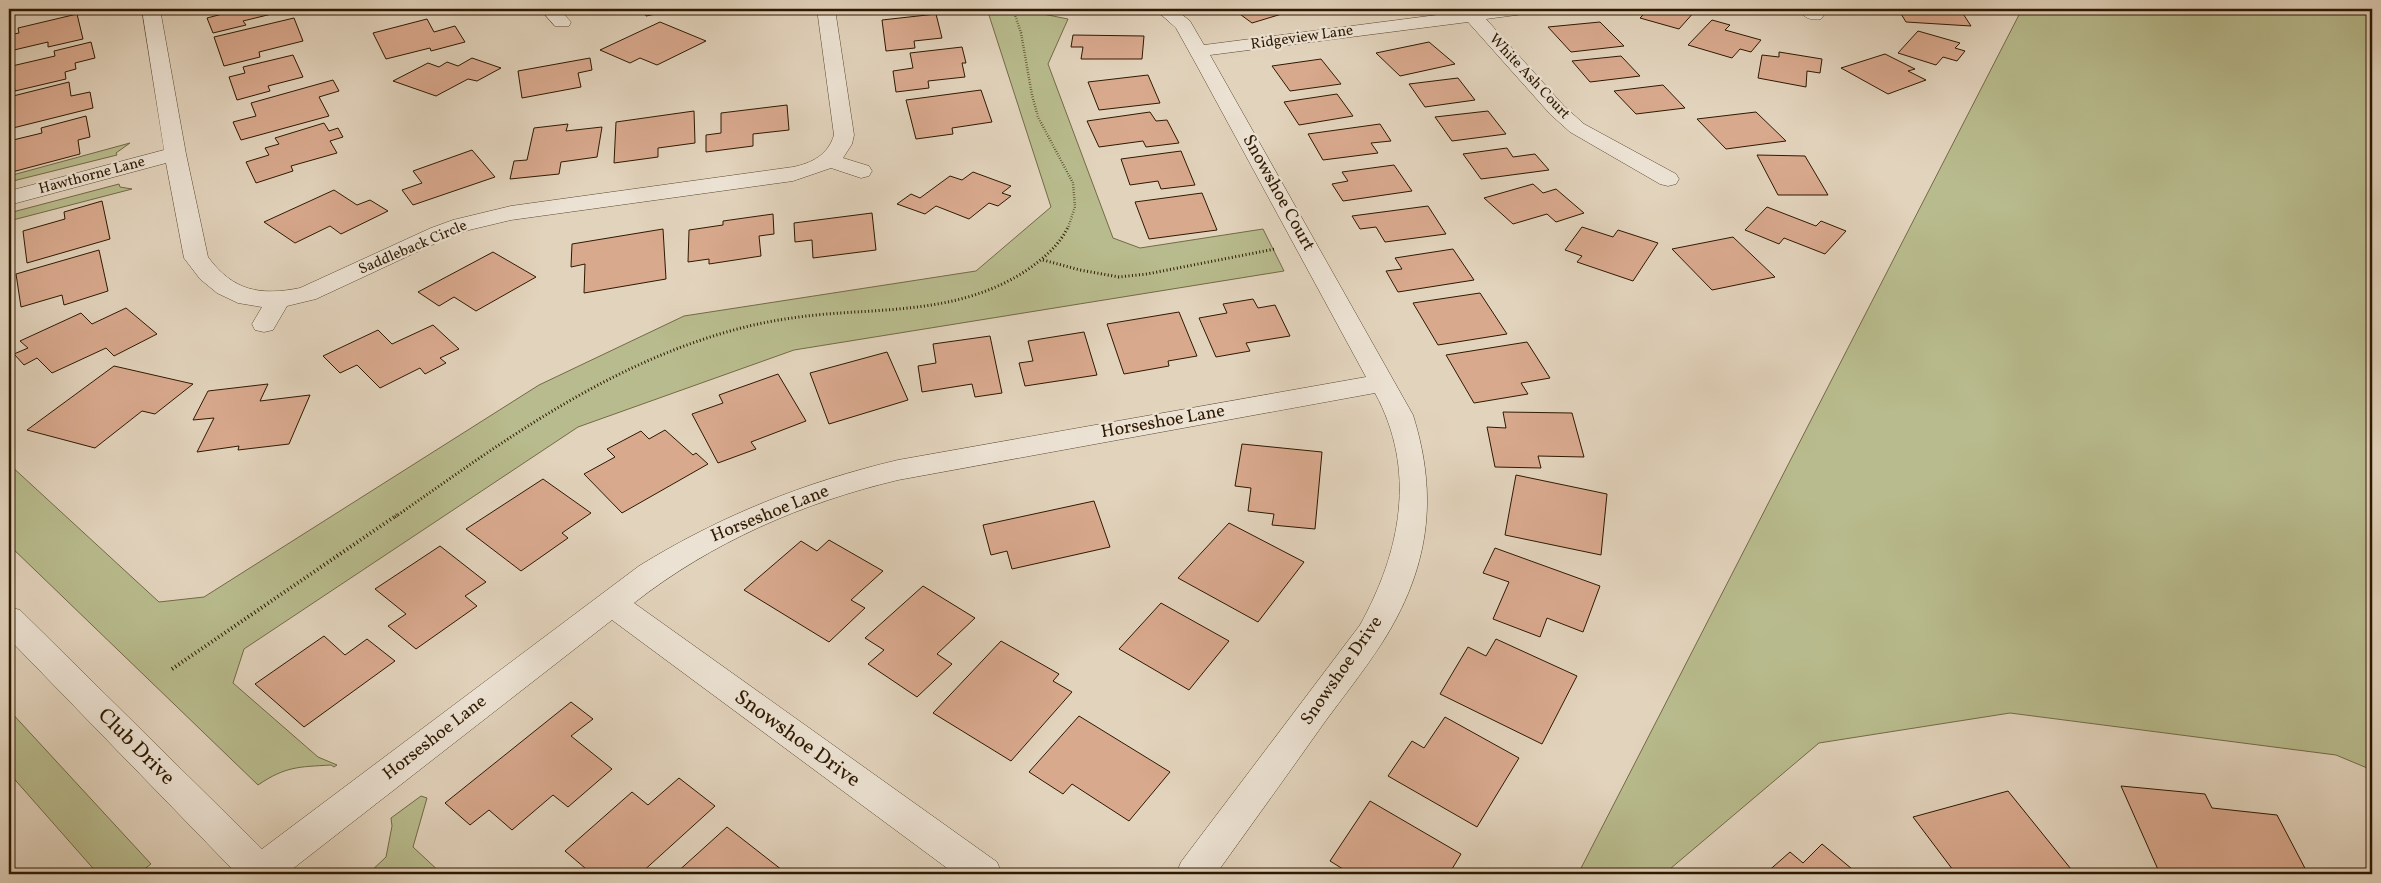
<svg xmlns="http://www.w3.org/2000/svg" width="2381" height="883" font-family="Vollkorn,serif">
<style>
.green{fill:#b8bb8d;stroke:#736a46}
.building{fill:#d9a98e;stroke:#2e1900}
.lines{fill:none;stroke-linecap:round;stroke-linejoin:round}
.minor-casing{stroke:#5b482f;stroke-width:1}
.path-far2{stroke:#2e1900;stroke-width:2.5;stroke-dasharray:0.5 2;stroke-linecap:butt}
.path-far1{stroke:#2e1900;stroke-width:3;stroke-dasharray:1 2.5;stroke-linecap:butt}
.path{stroke:#2e1900;stroke-width:4;stroke-dasharray:1 3;stroke-linecap:butt}
.minor{fill:#ece2d3;fill-rule:evenodd}
.labels{text-anchor:middle;dominant-baseline:central;stroke-width:4.5;stroke-linejoin:round;paint-order:stroke}
.far-street-label{font-size:15px;fill:#2e1900;stroke:#ece2d3}
.street-label{font-size:18px;fill:#2e1900;stroke:#ece2d3}
.near-street-label{font-size:21px;fill:#2e1900;stroke:#ece2d3}
</style>
<rect width="100%" height="100%" fill="#e2d3bc"/>
<filter id="stains"><feTurbulence type="fractalNoise" baseFrequency=".004" numOctaves="4"/><feColorMatrix values="0 0 0 0 .2 0 0 0 0 .09 0 0 0 0 .02 0 0 0 .5 -.17"/></filter>
<radialGradient id="worn" r=".72"><stop offset=".6" stop-color="#630" stop-opacity="0"/><stop offset="1" stop-color="#630" stop-opacity=".3"/></radialGradient>
<path class="green" d="M987 9H1033L1043 14 1068 19 1048 64 1113 238 1140 248 1263 229 1284 271 794 350 578 427 244 649 233 683 318 757 337 765 334 767 331 765C299 767 286 766 258 785L9 545V464L159 602 204 597 539 385 684 316 976 271 1051 207Z
M2022 9H2372V770L2336 755 2010 713 1819 743 1664 874H1578Z
M130 143 116 153 117 155 9 182V176Z
M119 184 120 187 132 189 9 221V213Z
M9 710 151 864 138 874H98L9 773Z
M421 796 427 798 413 847 442 874H368L386 857 392 826 391 818Z"/>
<path class="building" d="M224 9H282L284 11 243 21 246 25 213 33 207 18 226 13Z
M643 9H674L675 10 646 16Z
M875 9H904L905 10 877 14Z
M1233 9H1279L1285 13 1252 23Z
M1649 9H1710L1705 14 1695 11 1679 29 1640 18Z
M1898 9H1960L1971 26 1906 22Z
M77 14 83 39 48 47V42L14 50 12 42 9 43V35L19 33 18 28Z
M936 14 942 38 914 41 915 48 886 51 882 20Z
M294 18 303 41 259 52 260 57 224 66 214 37Z
M427 19 434 32 455 26 465 42 431 51 430 48 386 59 373 33Z
M1712 20 1730 25 1725 30 1761 40 1751 52 1740 49 1732 58 1688 45Z
M660 22 706 41 657 65 640 58 630 63 600 50Z
M1600 22 1624 46 1571 52 1548 27Z
M1918 31 1960 43 1955 48 1965 51 1957 61 1943 57 1936 65 1898 53Z
M1073 35 1144 36 1142 59H1081L1083 47H1071Z
M91 42 95 58 75 63 76 69 65 72 66 79 15 91 14 85 9 86V77L13 76 12 66 55 56 54 51Z
M1429 42 1455 64 1400 76 1376 53Z
M962 47 966 63H962L965 77 928 81 929 88 896 92 893 71 913 68 910 53Z
M1779 52 1822 59 1820 73 1807 71 1806 87 1758 78 1762 55 1779 57Z
M1885 54 1915 69 1908 71 1926 80 1888 94 1841 68Z
M293 55 303 77 268 86 270 91 237 100 229 77 245 73 243 67Z
M1621 56 1640 76 1590 82 1572 61Z
M472 58 501 68 477 81 468 79 436 96 393 81 428 63 439 67 447 62 458 66Z
M590 58 592 70 578 73 581 87 522 98 518 71Z
M1321 59 1341 84 1290 91 1272 66Z
M1148 75 1160 103 1099 110 1088 82Z
M1458 78 1475 100 1425 107 1409 84Z
M333 80 339 91 319 97 329 116 241 140 233 122 256 116 251 103Z
M69 82 71 96 90 92 93 108 9 129V97Z
M1663 85 1685 108 1636 114 1614 91Z
M981 90 992 122 952 128 953 134 916 139 906 100Z
M1337 94 1353 116 1299 125 1284 102Z
M787 105 789 130 753 134V146L706 152V135L721 133V113Z
M694 111 695 143 658 148V157L614 163 616 122Z
M1488 111 1506 134 1452 141 1435 117Z
M1150 112 1156 121 1167 120 1179 143 1146 147 1143 141 1099 147 1087 121Z
M1756 112 1786 141 1726 149 1697 119Z
M86 116 90 137 78 140 80 154 12 172 9 141 42 133 41 128Z
M324 123 329 131 338 128 343 137 330 141 337 153 291 166 293 171 256 183 246 162 269 155 265 148 279 144 275 138Z
M568 124 566 131 602 127 597 157 561 162 559 174 510 179 514 161 527 160 534 128Z
M1380 124 1391 141 1371 143 1378 153 1323 160 1308 134Z
M1507 148 1513 157 1535 154 1549 170 1481 179 1463 154Z
M472 150 495 177 413 205 402 190 422 183 413 171Z
M1181 151 1195 185 1161 189 1158 181 1130 185 1121 159Z
M1757 155 1805 156 1828 195H1778Z
M1394 165 1412 191 1343 201 1332 184 1348 181 1342 172Z
M973 172 1011 186 1002 193 1011 196 998 206 989 203 969 219 936 206 925 214 897 204 911 194 920 198 950 176 962 180Z
M1533 184 1543 193 1556 189 1584 213 1556 222 1547 214 1513 224 1484 198Z
M334 190 357 205 370 200 388 211 341 234 330 226 295 243 264 222Z
M1202 193 1217 230 1149 239 1135 202Z
M102 201 110 239 27 263 23 231 65 219 64 212Z
M1428 206 1446 234 1385 242 1376 227 1360 229 1352 216Z
M1767 207 1816 226 1821 221 1846 231 1825 254 1784 238 1779 244 1745 230Z
M872 213 876 250 813 258 812 240 795 242 794 223Z
M773 214 774 234 759 236 761 256 709 264V259L688 262 689 230 723 225V221Z
M1582 227 1613 237 1618 230 1658 243 1633 281 1577 262 1582 256 1565 250Z
M663 229 666 279 584 293 585 264 571 267 572 244Z
M1733 237 1775 277 1712 290 1672 249Z
M1453 249 1474 280 1398 292 1386 271 1402 269 1395 258Z
M99 250 108 291 64 305 62 295 21 307 16 274Z
M493 252 536 277 476 311 454 297 439 306 418 292Z
M1480 293 1507 334 1438 345 1413 303Z
M1253 299 1258 308 1275 305 1290 336 1246 343 1250 351 1216 357 1199 318 1227 313 1223 304Z
M126 308 157 334 114 356 106 348 52 373 37 358 24 365 14 354 28 348 20 341 81 313 92 324Z
M1179 312 1197 356 1168 361 1169 366 1124 374 1107 324Z
M433 325 459 349 440 358 446 363 425 374 420 368 380 388 357 365 340 373 323 356 378 330 392 344Z
M1084 332 1097 375 1025 386 1019 363 1033 361 1028 341Z
M990 336 1002 393 975 397 972 384 922 392 918 366 936 363 933 344Z
M1527 342 1550 378 1521 383 1528 394 1474 403 1446 355Z
M887 352 908 400 829 424 810 373Z
M114 366 193 384 155 414 142 411 95 448 27 430Z
M778 374 806 421 751 442 756 449 718 463 692 414 723 403 719 395Z
M268 384 260 401 310 395 289 444 238 450 239 446 197 452 214 418 193 420 208 391Z
M1503 412 1572 413 1584 457 1538 456 1541 468 1495 467 1487 427 1506 428Z
M665 430 693 455 696 453 708 464 622 513 584 474 615 457 607 449 641 431 649 439Z
M1242 444 1322 452 1315 529 1272 525 1274 514 1248 511 1251 488 1235 486Z
M1516 475 1607 494 1601 555 1505 535Z
M543 479 591 513 562 533 568 538 521 571 466 529Z
M1094 501 1110 547 1012 569 1007 551 991 555 983 525Z
M1229 523 1304 562 1258 622 1178 578Z
M829 540 883 571 851 600 865 608 829 642 744 590 801 541 817 551Z
M440 546 486 582 465 596 477 606 416 649 388 626 406 614 375 589Z
M1495 548 1600 586 1583 632 1547 618 1540 637 1493 619 1509 582 1483 573Z
M923 586 975 618 937 654 952 664 917 697 868 664 884 650 865 638Z
M1161 603 1229 641 1189 690 1119 649Z
M324 636 345 655 367 639 395 661 304 727 255 684Z
M1496 639 1577 676 1542 744 1440 694 1468 647 1486 656Z
M1001 641 1059 674 1053 681 1072 692 1011 761 933 713Z
M571 702 593 719 571 736 612 769 568 807 553 795 512 830 489 810 470 825 445 803Z
M1079 716 1170 772 1129 821 1072 784 1063 794 1029 772Z
M1445 717 1519 758 1477 827 1388 776 1412 741 1424 748Z
M679 778 715 806 640 874H592L565 851 632 792 648 805Z
M2121 786 2205 794 2212 808 2277 815 2308 874H2160Z
M2008 791 2075 874H1956L1913 817Z
M1370 801 1461 854 1449 874H1351L1330 861Z
M727 827 782 870 778 874H675Z
M1822 844 1858 874H1765L1790 852 1803 863Z"/>
<g class="lines">
<defs>
<path id="minor" d="M142 9H160L186 154 208 257C233 291 260 296 300 288L431 228 453 220 511 206 793 167C812 163 828 155 834 135L817 9H835L854 135 852 144 843 158 869 166 872 171 869 176 861 178 831 168 793 181 511 220 469 230 447 238 316 299 287 306 273 330 264 332 255 330 252 324 262 307 238 303 217 293 200 279 184 258 166 163 9 205V191L164 150Z
M540 9H559L571 22 569 26H555Z
M1155 9H1175L1190 21 1204 45 1460 12 1458 9H1534L1531 13 1486 19 1564 106 1584 124 1676 174 1679 179 1676 184 1668 186 1660 184 1570 132 1550 114 1468 22 1210 55 1413 415C1439 498 1429 569 1382 643 1364 671 1343 697 1324 723 1288 774 1252 824 1216 874H1176L1181 862 1360 625C1401 551 1417 470 1375 393L898 480C802 503 712 542 634 603L997 862 1002 874H955L612 620 286 874H237L9 639V607L20 610 262 849 639 566C720 516 805 482 898 460L1366 377 1196 64 1176 28Z
M1798 9H1818L1824 15 1821 19C1811 21 1804 18 1798 9Z"/>
</defs>
<use href="#minor" class="minor-casing"/>
<path class="path-far2" d="M1013 9 1021 33 1032 95 1038 117 1073 183 1075 207 1068 228"/>
<path class="path-far1" d="M1043 260 1080 270 1119 277 1147 274 1275 249
M395 517C502 442 603 367 730 331 758 323 787 318 816 315 889 308 959 313 1024 272 1042 260 1059 246 1068 227"/>
<path class="path" d="M172 669 397 515"/>
<use href="#minor" class="minor"/>
</g>
<g class="labels">
<g class="far-street-label">
<text transform="translate(1302 38) rotate(-8)">Ridgeview Lane</text>
<text transform="translate(1529 77) rotate(47)">White Ash Court</text>
<text transform="translate(92 176) rotate(-15)">Hawthorne Lane</text>
<text transform="translate(413 248) rotate(-23)">Saddleback Circle</text>
</g>
<g class="street-label">
<text transform="translate(1278 193) rotate(61)">Snowshoe Court</text>
<text transform="translate(1163 422) rotate(-10)">Horseshoe Lane</text>
<text transform="translate(770 514) rotate(-22)">Horseshoe Lane</text>
<text transform="translate(1342 671) rotate(-55)">Snowshoe Drive</text>
<text transform="translate(435 738) rotate(-38)">Horseshoe Lane</text>
</g>
<g class="near-street-label">
<text transform="translate(797 739) rotate(36)">Snowshoe Drive</text>
<text transform="translate(136 747) rotate(45)">Club Drive</text>
</g>
</g>
<rect width="2381" height="883" fill="none" stroke="#e2d3bc" stroke-width="30"/>
<rect x="10" y="10" width="2361" height="863" fill="none" stroke="#2e1900" stroke-width="2.5"/>
<rect x="15" y="15" width="2351" height="853" fill="none" stroke="#2e1900"/>
<rect width="100%" height="100%" filter="url(#stains)"/>
<rect width="100%" height="100%" fill="url(#worn)"/>
</svg>
